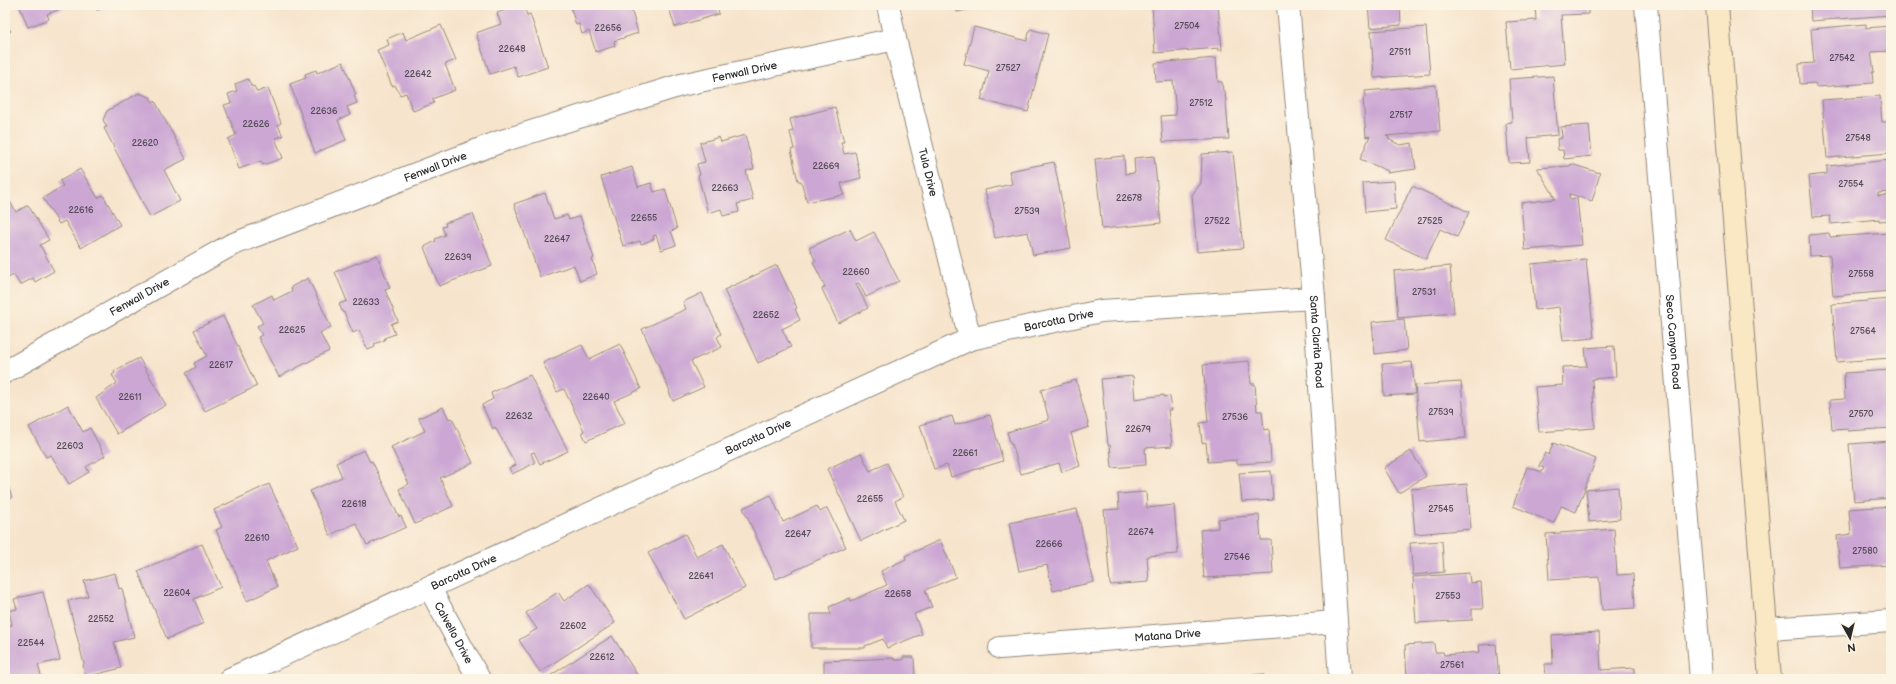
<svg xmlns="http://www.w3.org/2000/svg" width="1896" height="684" font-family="'Balsamiq Sans',sans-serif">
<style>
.building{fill:#cca7d4}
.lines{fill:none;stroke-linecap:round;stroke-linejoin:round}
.street-casing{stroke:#91887c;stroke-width:24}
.secondary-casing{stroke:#91887c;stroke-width:24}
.street{stroke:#fff;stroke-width:22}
.secondary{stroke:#fae7c3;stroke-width:22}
.labels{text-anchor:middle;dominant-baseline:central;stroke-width:3;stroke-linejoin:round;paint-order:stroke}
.number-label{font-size:9px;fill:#534a55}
.street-label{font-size:11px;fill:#2b2b2b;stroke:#fcf5e5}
</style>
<rect width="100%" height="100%" fill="#fcf5e5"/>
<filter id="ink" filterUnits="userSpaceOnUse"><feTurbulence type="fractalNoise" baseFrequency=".025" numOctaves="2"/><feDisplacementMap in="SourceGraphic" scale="8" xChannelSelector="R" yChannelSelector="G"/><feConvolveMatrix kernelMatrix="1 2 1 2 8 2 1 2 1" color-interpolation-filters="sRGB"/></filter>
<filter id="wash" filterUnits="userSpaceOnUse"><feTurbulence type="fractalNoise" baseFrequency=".012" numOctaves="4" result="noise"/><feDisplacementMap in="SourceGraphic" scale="16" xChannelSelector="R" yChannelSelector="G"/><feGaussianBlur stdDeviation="0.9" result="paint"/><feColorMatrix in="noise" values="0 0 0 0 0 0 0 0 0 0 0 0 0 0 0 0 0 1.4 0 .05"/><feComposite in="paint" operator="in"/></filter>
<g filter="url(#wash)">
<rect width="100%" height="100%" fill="#f7e4cc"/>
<g id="blocks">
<path class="building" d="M19 5H71L47 14 49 19 28 27Z
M95 5H111L97 10Z
M519 5H523L527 15 530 14 548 67 518 77 514 66 490 74 476 33 501 24 497 13Z
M570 5H630L638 33 614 41 615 46 596 52 589 31 582 34 579 24 576 25Z
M668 5H717L719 14 675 27Z
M955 5H987V6L957 12Z
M1152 5H1218L1222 50H1218L1219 48 1155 53Z
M1368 5H1400L1401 25 1370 28Z
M1535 5H1588V14L1561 15 1565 64 1510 69 1506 22 1536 20Z
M1810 5H1890L1891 15 1811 21Z
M5 24 11 31 5 36Z
M1866 24V28L1890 26 1891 51 1871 52 1874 72H1872L1873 83 1816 87 1815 83 1800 84 1799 64 1814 63 1811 29Z
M441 25 456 60 445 64 455 90 432 99 434 103 413 111 406 93 400 95 395 85 392 86 377 50 389 45 387 39 403 32 406 40Z
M974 27 1027 41 1030 29 1048 34 1028 112 981 100 989 71 964 64Z
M1426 27 1430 74 1374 78 1371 31Z
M1216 58 1218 82H1222L1223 91H1225L1229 139 1163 142 1161 116 1176 115 1173 81 1156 82 1155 63Z
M343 62 356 95H354L357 103 347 107 350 115 338 120 346 140 315 153 290 84 306 78 305 74 316 70 317 73Z
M1553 76 1558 135 1528 138 1530 162 1509 163 1506 123 1512 122 1509 79Z
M248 79 252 87 254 86 257 92 268 88 281 123 278 125 283 136 275 138 283 158 263 165 261 161 239 169 228 139 236 135 224 105 231 103 228 94 237 91 235 84Z
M1436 85 1440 131 1386 136 1389 137 1388 139 1400 145 1412 143 1416 169 1387 173 1388 171 1360 159 1370 136 1366 137 1363 98 1366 97 1365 91Z
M139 93 150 97 153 102 155 101 186 159 164 170 180 201 150 217 104 128 107 127 103 120 107 111Z
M1880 96 1882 122H1891V153L1827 158 1822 100Z
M835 107 844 142H841L844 154 855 152 861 178 841 183 844 195 807 202 801 181H798L791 150 794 149 790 132 793 131 790 119Z
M1589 125 1592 156 1564 159 1563 150H1558L1557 139 1562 138 1561 127Z
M745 135 754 169 746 171 753 200 737 204 739 212 723 216 721 209 708 213 698 176 700 175 697 164 705 162 700 143 719 137 721 142Z
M1233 152 1243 248 1197 252 1192 195 1201 183 1202 154Z
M1124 156 1125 174 1135 173 1134 158 1154 156 1161 223 1102 229 1095 159Z
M1891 160V192L1878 193V196L1891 195V220L1879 221V219L1831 224 1830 216 1813 217 1809 176 1827 174V166Z
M1054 162 1071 248 1033 255 1028 232 995 238 985 190 1012 184 1009 171Z
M1571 164 1600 173 1592 201 1570 194 1569 199 1577 198 1582 245 1525 250 1521 203 1555 199 1552 192 1537 168 1570 166Z
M632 167 638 187 651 183 654 192 665 189 677 229 671 231 676 245 661 250 656 235 653 236 654 239 641 244 640 241 623 246 601 177Z
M80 169 98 198 103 195 120 225 81 248 65 221 59 224 43 198 63 186 60 181Z
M1394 181 1396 209 1365 212 1363 183Z
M1412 186 1469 212 1457 237 1440 229 1426 259 1386 240Z
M5 193 16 212 28 205 49 240 40 245 54 271 35 282 33 278 20 285 14 275 6 279 5 278Z
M545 193 554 219 567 215 569 220 580 216 594 258 592 259 597 274 580 281 574 265 540 277 514 204Z
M473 214 492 266 439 286 424 247 436 241 435 239 445 235 442 227 446 226 445 223Z
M850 229 856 241 874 232 899 281 866 297 859 283 856 284 868 308 838 323 822 289 825 287 813 262 816 261 809 248Z
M1829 233 1830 237 1891 233V291L1833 296 1830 255 1810 256 1809 235Z
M377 255 390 288 385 290 398 321 391 324 395 334 384 338 385 340 374 344 375 347 368 350 359 330 353 333 344 312 343 313 339 304 347 301 335 272Z
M1586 259 1594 338 1563 341 1559 307 1535 310 1531 264Z
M777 265 797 308 795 309 800 320 782 329 791 347 758 363 724 290Z
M1450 266 1454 313 1398 318 1394 271Z
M308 278 331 327 320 333 329 351 279 377 258 337 262 335 257 326 263 323 253 305 272 295 274 300 292 291 291 287Z
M702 293 721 334 717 337 722 347 691 361 704 387 673 401 669 392 670 391 642 329 686 309 683 302Z
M1891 299V358L1837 362 1832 304Z
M223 316 257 386 205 411 186 373 196 367 194 363 207 356 194 330Z
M1404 319 1407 350 1375 354 1372 322Z
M620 344 641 389 614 401 625 423 586 441 582 432 584 431 564 389 557 392 543 363 582 345 589 359Z
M1614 346 1616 377 1592 379 1595 428 1539 432 1535 387 1563 385 1562 367 1587 366 1585 348Z
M139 358 166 405 117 434 96 398 117 383 112 375 115 373 114 371Z
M1249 361 1251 384H1255L1257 411H1262L1264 430 1269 429 1271 462 1237 464V460L1208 462 1206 442 1202 443 1200 423 1208 422 1203 365Z
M1412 362 1415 394 1384 396 1382 364Z
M1891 370V428L1848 431V429L1832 430 1830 400 1845 399 1844 373Z
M530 375 568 451 540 464 534 452 531 453 535 463 512 474 509 468 516 465 495 427 493 429 482 405 493 399 491 393Z
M1133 376 1135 399 1164 395V397L1170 396 1172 410H1168L1172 446 1145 448 1146 465 1112 468 1110 445H1108L1101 379Z
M1076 380 1089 427 1071 433 1080 466 1062 472 1059 463 1021 474 1012 444 1011 445 1007 432 1049 420 1041 390Z
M1461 382 1466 438 1420 442 1415 385Z
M68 405 83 432 90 428 105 456 86 467 89 472 69 484 51 455 46 457 29 427Z
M443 407 449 419 452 418 473 463 440 478 453 506 415 524 399 489 409 484 391 447 425 431 419 418Z
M990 415 1003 461 951 477 947 465 934 469 920 425 952 416 955 425Z
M1891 441V498L1854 501 1849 444Z
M1553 443 1596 459 1576 512 1561 506 1554 523 1513 506 1527 467 1542 472 1544 468 1539 466 1545 453 1549 455Z
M364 450 370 462 372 461 399 517 401 516 406 527 367 545 356 523 330 535 310 491 342 477 336 463Z
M1411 451 1426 476 1399 493 1384 468Z
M861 453 870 471 887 463 903 497 895 501 904 520 861 541 827 469Z
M1271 471 1273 500 1242 502 1239 473Z
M5 475 12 498 5 500Z
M269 484 298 546 266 561 277 587 247 601 243 592 244 591 216 530 222 527 214 510Z
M1467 484 1471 529 1415 534 1411 489Z
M1618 487 1620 519 1589 522 1586 490Z
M1146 492 1147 508 1174 505 1178 554 1147 556 1149 582 1110 585 1104 510 1119 509 1118 494Z
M771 495 783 522 817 506 820 512 827 508 846 547 776 579 743 508Z
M1891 506V565L1840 568 1837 536 1851 534 1849 509Z
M1077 509 1090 570H1091L1094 582 1053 591 1047 565 1019 571 1009 523Z
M1259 515 1261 540H1271L1273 574 1204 578 1200 530 1218 528V519Z
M1614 529 1617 575 1633 574 1635 608 1602 610 1599 577 1549 580 1546 534Z
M685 534 697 557 723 544 745 588 684 619 648 553Z
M940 540 956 577 925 590 932 607 914 614 922 634 887 648 883 639 865 646V648H811V614H831L829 607 850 598 851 601 887 585 881 571 906 559 905 556Z
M1442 541 1444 572 1413 575 1410 543Z
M202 544 221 587 194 599 204 623 167 639 138 571Z
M115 573 119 589 122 588 134 637 114 642 121 668 86 677 83 665 84 664 68 601 88 596 84 581Z
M1469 573 1470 583 1481 582 1483 609H1472V620L1416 623 1413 577Z
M589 584 615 623 540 672 519 640 537 629 526 613 558 592 564 601Z
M43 592 60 660 38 665 42 679H7L5 671V626L12 625 9 611 17 609 14 599Z
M1599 632 1601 670 1635 668V679H1546L1545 664H1553L1552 635Z
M612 636 640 679H545Z
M1434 643 1435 652H1443L1444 655 1480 652 1479 645 1496 644 1499 679H1433V675L1407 678 1405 645Z
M903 657H914L915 679H824V661L894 658V660H903Z
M1264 674 1265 679H1233V676Z
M1891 675V679H1865V677Z"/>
</g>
</g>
<g filter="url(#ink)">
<use href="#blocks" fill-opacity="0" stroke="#91887c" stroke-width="1"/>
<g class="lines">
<defs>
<g id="street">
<path id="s1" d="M888 5 895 39 970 339"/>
<path id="s2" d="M1288 5 1314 298 1340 679"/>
<path id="s3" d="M1646 5 1701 679"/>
<path id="s4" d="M5 372 231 245 499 142 681 85 895 39"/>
<path id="s5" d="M429 587 479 679"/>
<path d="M1767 629 1891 621"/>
<path id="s6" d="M1000 648 1335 622"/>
<path id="s7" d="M230 679 970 339 1101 311 1314 298"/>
</g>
<path id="secondary" d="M1717 5 1770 679"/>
</defs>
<use href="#street" class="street-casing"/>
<use href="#secondary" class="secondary-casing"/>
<use href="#street" class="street"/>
<use href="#secondary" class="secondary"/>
</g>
</g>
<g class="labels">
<g class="number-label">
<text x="1187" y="26">27504</text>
<text x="608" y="28">22656</text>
<text x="512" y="49">22648</text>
<text x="1400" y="52">27511</text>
<text x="1842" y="58">27542</text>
<text x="1008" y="68">27527</text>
<text x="418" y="74">22642</text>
<text x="1201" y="103">27512</text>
<text x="324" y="111">22636</text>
<text x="1401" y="115">27517</text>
<text x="256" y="124">22626</text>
<text x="1858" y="138">27548</text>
<text x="145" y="143">22620</text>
<text x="826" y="166">22669</text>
<text x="1851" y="184">27554</text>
<text x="725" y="188">22663</text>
<text x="1129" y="198">22678</text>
<text x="81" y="210">22616</text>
<text x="1027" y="211">27539</text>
<text x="644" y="218">22655</text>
<text x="1217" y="221">27522</text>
<text x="1430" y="221">27525</text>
<text x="557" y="239">22647</text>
<text x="458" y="257">22639</text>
<text x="856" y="272">22660</text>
<text x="1861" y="274">27558</text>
<text x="1424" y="292">27531</text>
<text x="366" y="302">22633</text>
<text x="766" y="315">22652</text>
<text x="292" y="330">22625</text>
<text x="1863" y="331">27564</text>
<text x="221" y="365">22617</text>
<text x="130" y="397">22611</text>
<text x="596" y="397">22640</text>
<text x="1441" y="412">27539</text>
<text x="1861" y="414">27570</text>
<text x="519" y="416">22632</text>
<text x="1235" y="417">27536</text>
<text x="1138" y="429">22679</text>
<text x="70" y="446">22603</text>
<text x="965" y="453">22661</text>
<text x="870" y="499">22655</text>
<text x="354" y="504">22618</text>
<text x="1441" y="509">27545</text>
<text x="1141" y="532">22674</text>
<text x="798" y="534">22647</text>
<text x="257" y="538">22610</text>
<text x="1049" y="544">22666</text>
<text x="1865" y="551">27580</text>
<text x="1237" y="557">27546</text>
<text x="701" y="576">22641</text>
<text x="177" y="593">22604</text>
<text x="898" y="594">22658</text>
<text x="1448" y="596">27553</text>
<text x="101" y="619">22552</text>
<text x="573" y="626">22602</text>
<text x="31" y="643">22544</text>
<text x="602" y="657">22612</text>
<text x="1452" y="665">27561</text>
</g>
<g class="street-label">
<text stroke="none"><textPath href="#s4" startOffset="802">Fenwall Drive</textPath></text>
<text stroke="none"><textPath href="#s4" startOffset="478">Fenwall Drive</textPath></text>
<text stroke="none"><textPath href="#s1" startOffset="172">Tula Drive</textPath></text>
<text stroke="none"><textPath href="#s4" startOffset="154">Fenwall Drive</textPath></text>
<text stroke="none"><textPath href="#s7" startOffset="905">Barcotta Drive</textPath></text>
<text stroke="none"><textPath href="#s2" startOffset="338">Santa Clarita Road</textPath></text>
<text stroke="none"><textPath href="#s3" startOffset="338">Seco Canyon Road</textPath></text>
<text stroke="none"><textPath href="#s7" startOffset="581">Barcotta Drive</textPath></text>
<text stroke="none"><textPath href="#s7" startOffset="257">Barcotta Drive</textPath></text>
<text stroke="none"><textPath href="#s5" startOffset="52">Calvello Drive</textPath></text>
<text stroke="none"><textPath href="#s6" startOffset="168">Matana Drive</textPath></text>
</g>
</g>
<rect width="1896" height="684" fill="none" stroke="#fcf5e5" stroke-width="20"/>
<g transform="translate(1850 638) rotate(172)" stroke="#fcf5e5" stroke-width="3" paint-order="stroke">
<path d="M0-3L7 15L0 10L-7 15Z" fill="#2b2b2b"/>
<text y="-6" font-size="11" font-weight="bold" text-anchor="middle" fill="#2b2b2b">N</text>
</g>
</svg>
